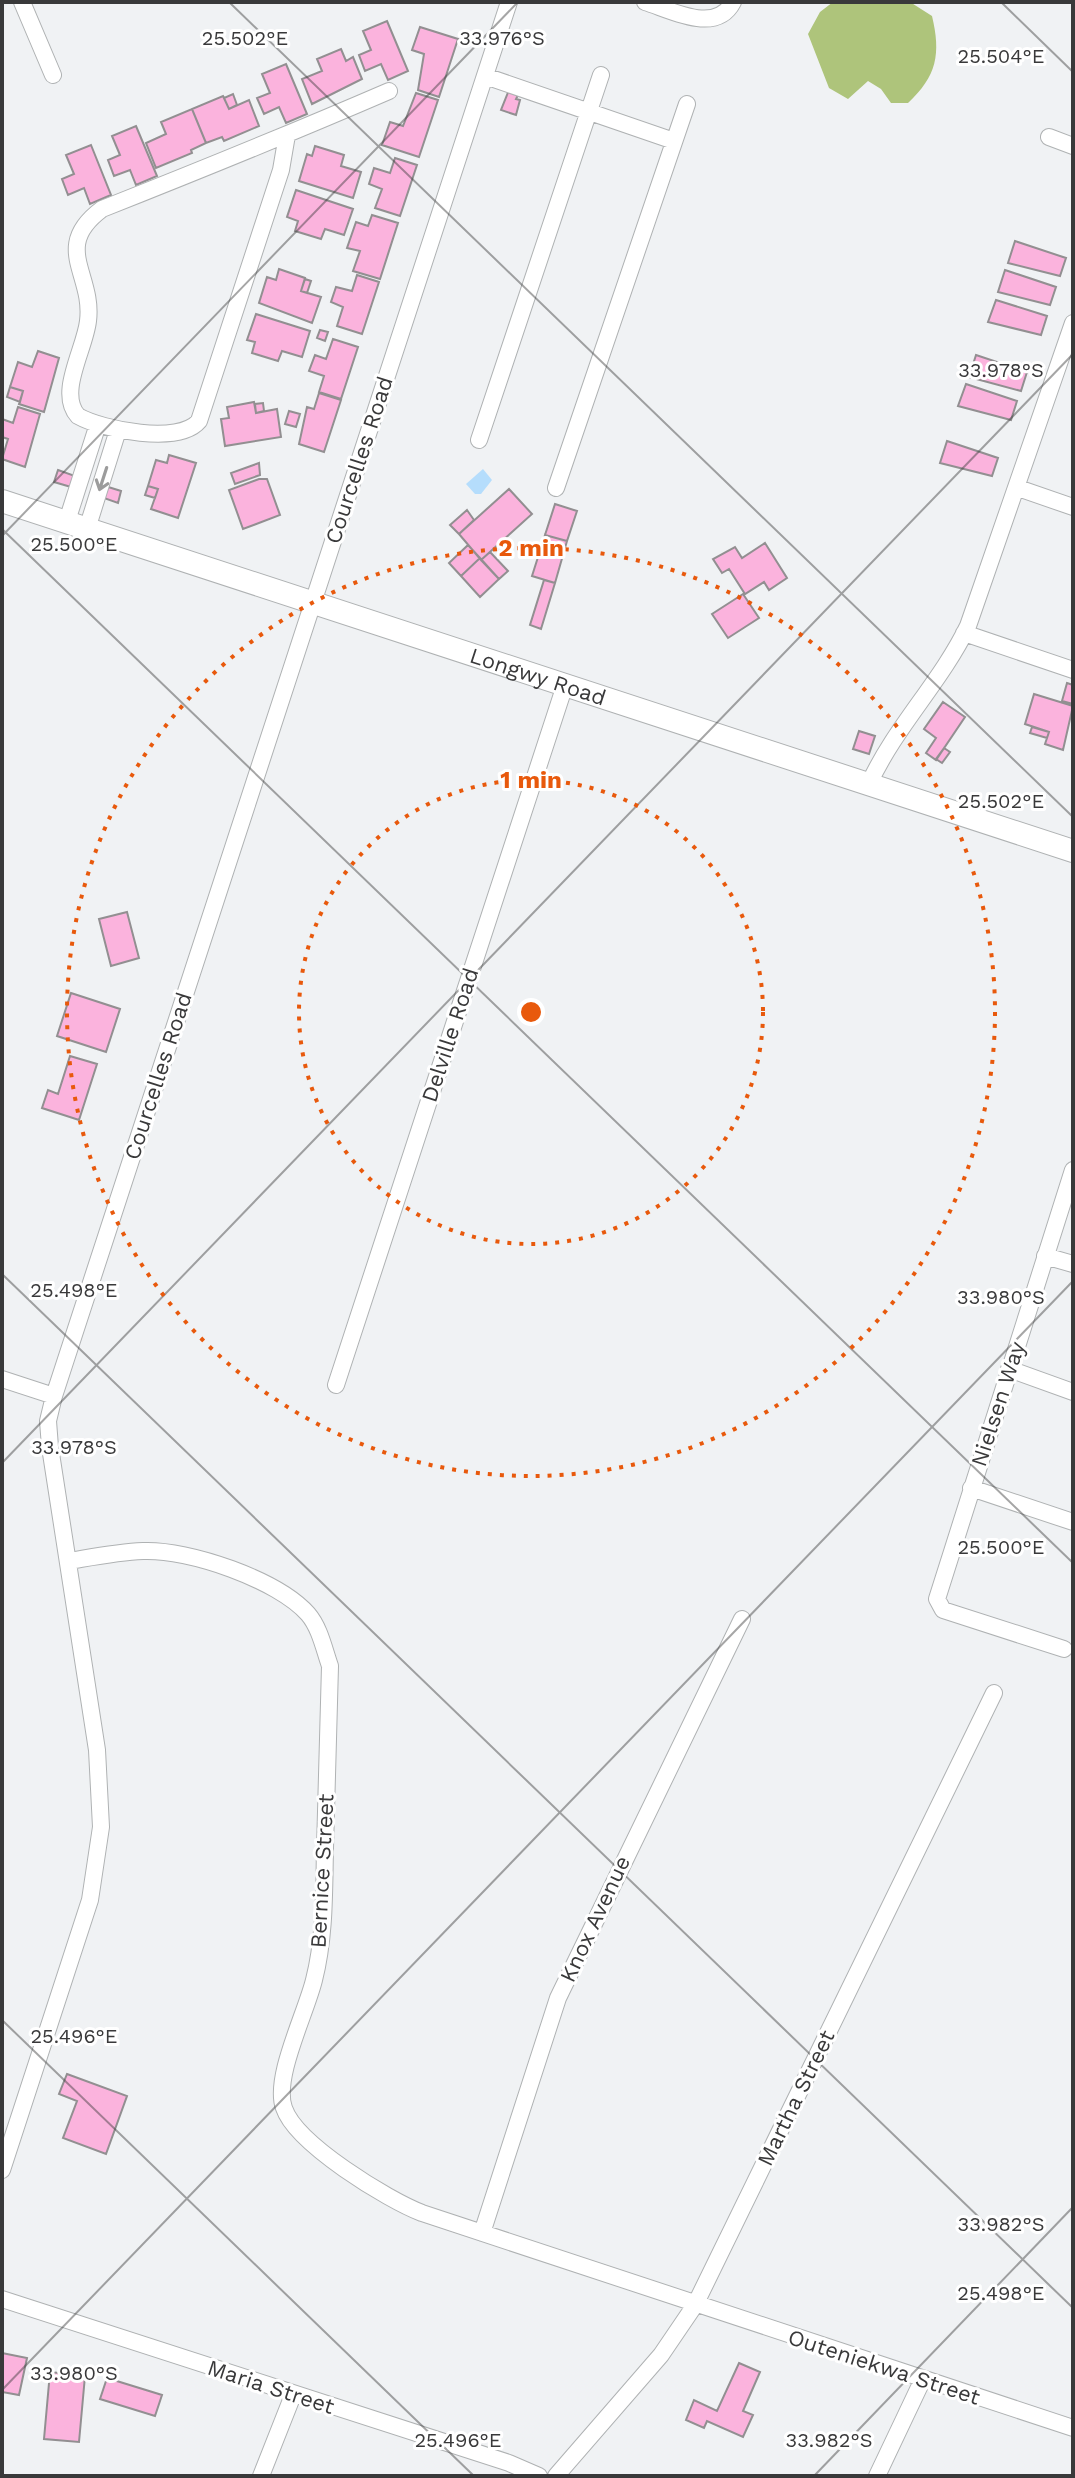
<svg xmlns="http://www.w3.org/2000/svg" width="1075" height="2478" font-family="'Work Sans',sans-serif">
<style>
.forest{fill:#aec47b}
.water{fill:#b5ddfc}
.building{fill:#fbb3dd;stroke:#928f91;stroke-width:2}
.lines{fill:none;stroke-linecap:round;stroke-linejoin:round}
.street-casing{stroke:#afb2b3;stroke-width:18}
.secondary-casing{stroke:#afb2b3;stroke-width:24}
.street{stroke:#fff;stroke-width:16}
.secondary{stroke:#fff;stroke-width:22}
.oneway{stroke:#9c9c9c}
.ticks{fill:none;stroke:#39393a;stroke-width:2;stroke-opacity:0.45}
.ring{fill:none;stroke:#e8590c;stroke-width:4;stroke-dasharray:4 8}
.labels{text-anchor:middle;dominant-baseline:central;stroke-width:6;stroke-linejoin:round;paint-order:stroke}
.street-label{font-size:22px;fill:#39393a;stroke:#fff}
.ticks-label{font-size:20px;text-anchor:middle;fill:#39393a;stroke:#fff;stroke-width:6;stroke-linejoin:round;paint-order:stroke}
.centre{fill:#e8590c;stroke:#fff;stroke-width:4}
.ring-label{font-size:24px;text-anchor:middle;font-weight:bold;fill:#e8590c;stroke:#fff;stroke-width:6;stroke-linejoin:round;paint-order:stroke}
</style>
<rect width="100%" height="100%" fill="#f0f2f4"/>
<path class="forest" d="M833 2H910L932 16C941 54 937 76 908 103H891L881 89 868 81 848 99 829 88 808 34 820 12Z"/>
<path class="water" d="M483 469 492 480 481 494H475L466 484Z"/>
<path class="building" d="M387 21 408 71 388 80 381 64 365 71 359 55 371 50 363 31Z
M420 27 458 39 439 97 418 90 424 54 412 50Z
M341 49 346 61 353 57 362 79 312 104 302 79 322 71 317 59Z
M286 64 307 114 286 123 279 107 264 114 257 98 270 93 262 74Z
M509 90 519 93 516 99 520 100 516 115 501 110Z
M416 93 438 100 419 157 382 145 390 122 403 126Z
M233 94 237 105 229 109 224 98Z
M223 96 229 109 249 100 259 126 224 141 222 137 206 143 192 109Z
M192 109 206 143 191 150 192 153 156 168 146 143 166 134 161 122Z
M136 126 157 176 136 185 130 170 114 176 108 160 120 155 112 136Z
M91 145 111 195 90 204 84 188 68 195 62 179 74 174 66 155Z
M315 146 344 155 341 166 361 172 353 198 299 181 307 154 312 156Z
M395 158 417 165 400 216 375 208 382 189 369 184 374 168 390 173Z
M296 190 353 209 344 235 325 229 321 239 295 231 298 221 287 217Z
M372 215 398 223 380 279 353 271 360 251 347 248 356 222 368 226Z
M1015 241 1066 258 1060 276 1008 263Z
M279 269 305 278 301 291 321 297 312 323 259 303 267 277 276 280Z
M1005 270 1056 287 1050 305 998 292Z
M357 275 379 282 362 334 337 326 343 307 331 302 336 287 352 291Z
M305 279 311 281 307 293 301 291Z
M996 300 1047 316 1041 335 988 322Z
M256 314 310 331 302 357 282 351 278 361 252 353 255 342 247 340Z
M320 330 328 332 325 341 317 338Z
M333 339 358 347 341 399 319 392 324 376 309 371 315 355 326 359Z
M38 351 59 358 44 412 19 404 23 391 10 387 18 362 32 367Z
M976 355 1027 372 1021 391 969 377Z
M966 384 1017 401 1011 420 958 406Z
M10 387 23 391 20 402 7 397Z
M319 393 341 400 324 452 299 444 307 407 314 409Z
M254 402 256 413 277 409 281 437 225 446 221 419 229 418 227 407Z
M263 403 264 411 256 413 255 404Z
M18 407 40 414 25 467 2 459 8 439 2 437V419L13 423Z
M289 411 300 414 296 427 285 424Z
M947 441 998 458 992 476 940 463Z
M169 455 196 463 178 518 151 509 158 489 148 486 156 460 167 463Z
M259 463 260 475 235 484 231 473Z
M58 470 75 476 71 487 54 482Z
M259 479H267L280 515 243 529 229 490Z
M105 486 121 491 118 503 101 497Z
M148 486 158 489 155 498 145 495Z
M509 489 532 514 481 560 459 534Z
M555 504 577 511 567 541 545 535Z
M467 510 474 520 459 534 450 525Z
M545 535 567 541 555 583 532 576Z
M765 543 787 578 769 590 764 582 745 594 729 569 722 573 713 559 735 547 742 558Z
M468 545 480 558 461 576 449 563Z
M490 552 508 571 499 579 481 560Z
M480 558 499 579 480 597 461 576Z
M544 580 555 583 541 629 530 625Z
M743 594 759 618 728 638 712 614Z
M1067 683 1073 685V704L1062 701Z
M1034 694 1073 706 1063 750 1045 744 1049 732 1025 724Z
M943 702 965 717 936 760 926 753 936 738 924 729Z
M1032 727 1049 732 1047 738 1030 733Z
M859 731 875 736 869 754 853 749Z
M944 748 950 752 942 763 936 759Z
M127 912 139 958 111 966 99 919Z
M71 993 120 1009 106 1052 57 1036Z
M70 1056 97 1064 79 1120 42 1108 48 1090 58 1094Z
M67 2074 127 2096 106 2154 63 2138 77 2101 59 2094Z
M2 2353 27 2358 19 2395 2 2392Z
M739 2363 760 2372 743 2411 753 2415 743 2437 707 2421 704 2428 686 2420 694 2400 717 2411Z
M50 2372 85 2376 79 2442 44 2439Z
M107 2378 162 2395 155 2416 100 2399Z"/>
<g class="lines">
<defs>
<path id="street" d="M22 2 53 75
M645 2C671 10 716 35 733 2
M485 76 674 141
M287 135 281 170 199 421C179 445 103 430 78 416 57 393 85 349 88 321 94 274 51 247 102 209 198 171 294 132 389 91
M1049 137 1073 146
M479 440 601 75
M556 488 687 104
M1018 488 1073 507
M67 521 98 424
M87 529 118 430
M964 633 1073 670
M869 784C895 727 941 682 968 626L1073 323
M1045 1256 1073 1264
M1009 1369 1073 1392
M2 1379 54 1396
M336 1385 565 685
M971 1488 1073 1522
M69 1561C93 1557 118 1552 143 1551 189 1549 278 1580 308 1614 320 1628 324 1649 330 1666 328 1726 327 1787 325 1848 324 1892 325 1937 314 1980 306 2013 273 2078 284 2108 296 2144 388 2200 422 2213L1073 2428
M1064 1649 943 1610 937 1599 1073 1170
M2 2170 90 1900 101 1827 97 1750 50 1447 48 1421 54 1396 509 2
M482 2233 558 1998 742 1619
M2 2299 509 2463 539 2476
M261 2476 293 2395
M556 2476 661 2355 695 2305 994 1693
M877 2476 923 2379"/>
<g id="secondary">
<path id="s1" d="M2 501 1073 851"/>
</g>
</defs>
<use href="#street" class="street-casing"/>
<use href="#secondary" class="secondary-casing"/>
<use href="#street" class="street"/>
<use href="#secondary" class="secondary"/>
</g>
<defs><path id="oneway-shaft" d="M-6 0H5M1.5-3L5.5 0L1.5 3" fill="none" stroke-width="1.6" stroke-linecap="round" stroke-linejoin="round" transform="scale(2)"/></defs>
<use class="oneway" href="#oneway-shaft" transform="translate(103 479) rotate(108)"/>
<path class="ticks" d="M229 2 1073 817M1001 2 1073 72M2 529 1073 1563M2 536 518 2M2 1274 1073 2308M2 1463 1073 354M2 2020 474 2476M2 2390 1073 1281M814 2476 1073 2207"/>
<g class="ring">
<circle cx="531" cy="1012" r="232"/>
<circle cx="531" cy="1012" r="464"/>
</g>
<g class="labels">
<g class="street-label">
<text transform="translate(359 460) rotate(-72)">Courcelles Road</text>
<text stroke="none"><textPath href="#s1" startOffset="564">Longwy Road</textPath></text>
<text transform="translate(450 1035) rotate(-72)">Delville Road</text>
<text transform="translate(158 1076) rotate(-72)">Courcelles Road</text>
<text transform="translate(998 1404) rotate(-72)">Nielsen Way</text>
<text transform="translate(322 1871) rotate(-87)">Bernice Street</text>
<text transform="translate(595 1919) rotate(-65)">Knox Avenue</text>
<text transform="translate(796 2098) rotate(-64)">Martha Street</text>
<text transform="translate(884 2367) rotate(18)">Outeniekwa Street</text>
<text transform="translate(271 2387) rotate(18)">Maria Street</text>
</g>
</g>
<g class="ticks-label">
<text x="245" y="45">25.502°E</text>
<text x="502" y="45">33.976°S</text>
<text x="1001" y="63">25.504°E</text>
<text x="1001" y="377">33.978°S</text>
<text x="74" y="551">25.500°E</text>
<text x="1001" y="808">25.502°E</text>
<text x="74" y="1297">25.498°E</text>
<text x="1001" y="1304">33.980°S</text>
<text x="74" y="1454">33.978°S</text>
<text x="1001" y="1554">25.500°E</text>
<text x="74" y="2043">25.496°E</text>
<text x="1001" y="2231">33.982°S</text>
<text x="1001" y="2300">25.498°E</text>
<text x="74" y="2380">33.980°S</text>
<text x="829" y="2447">33.982°S</text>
<text x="458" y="2447">25.496°E</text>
</g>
<circle cx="531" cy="1012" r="12" class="centre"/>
<g class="ring-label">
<text x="531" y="556">2 min</text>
<text x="531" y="788">1 min</text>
</g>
<rect width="1075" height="2478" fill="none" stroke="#39393a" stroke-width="8"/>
</svg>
